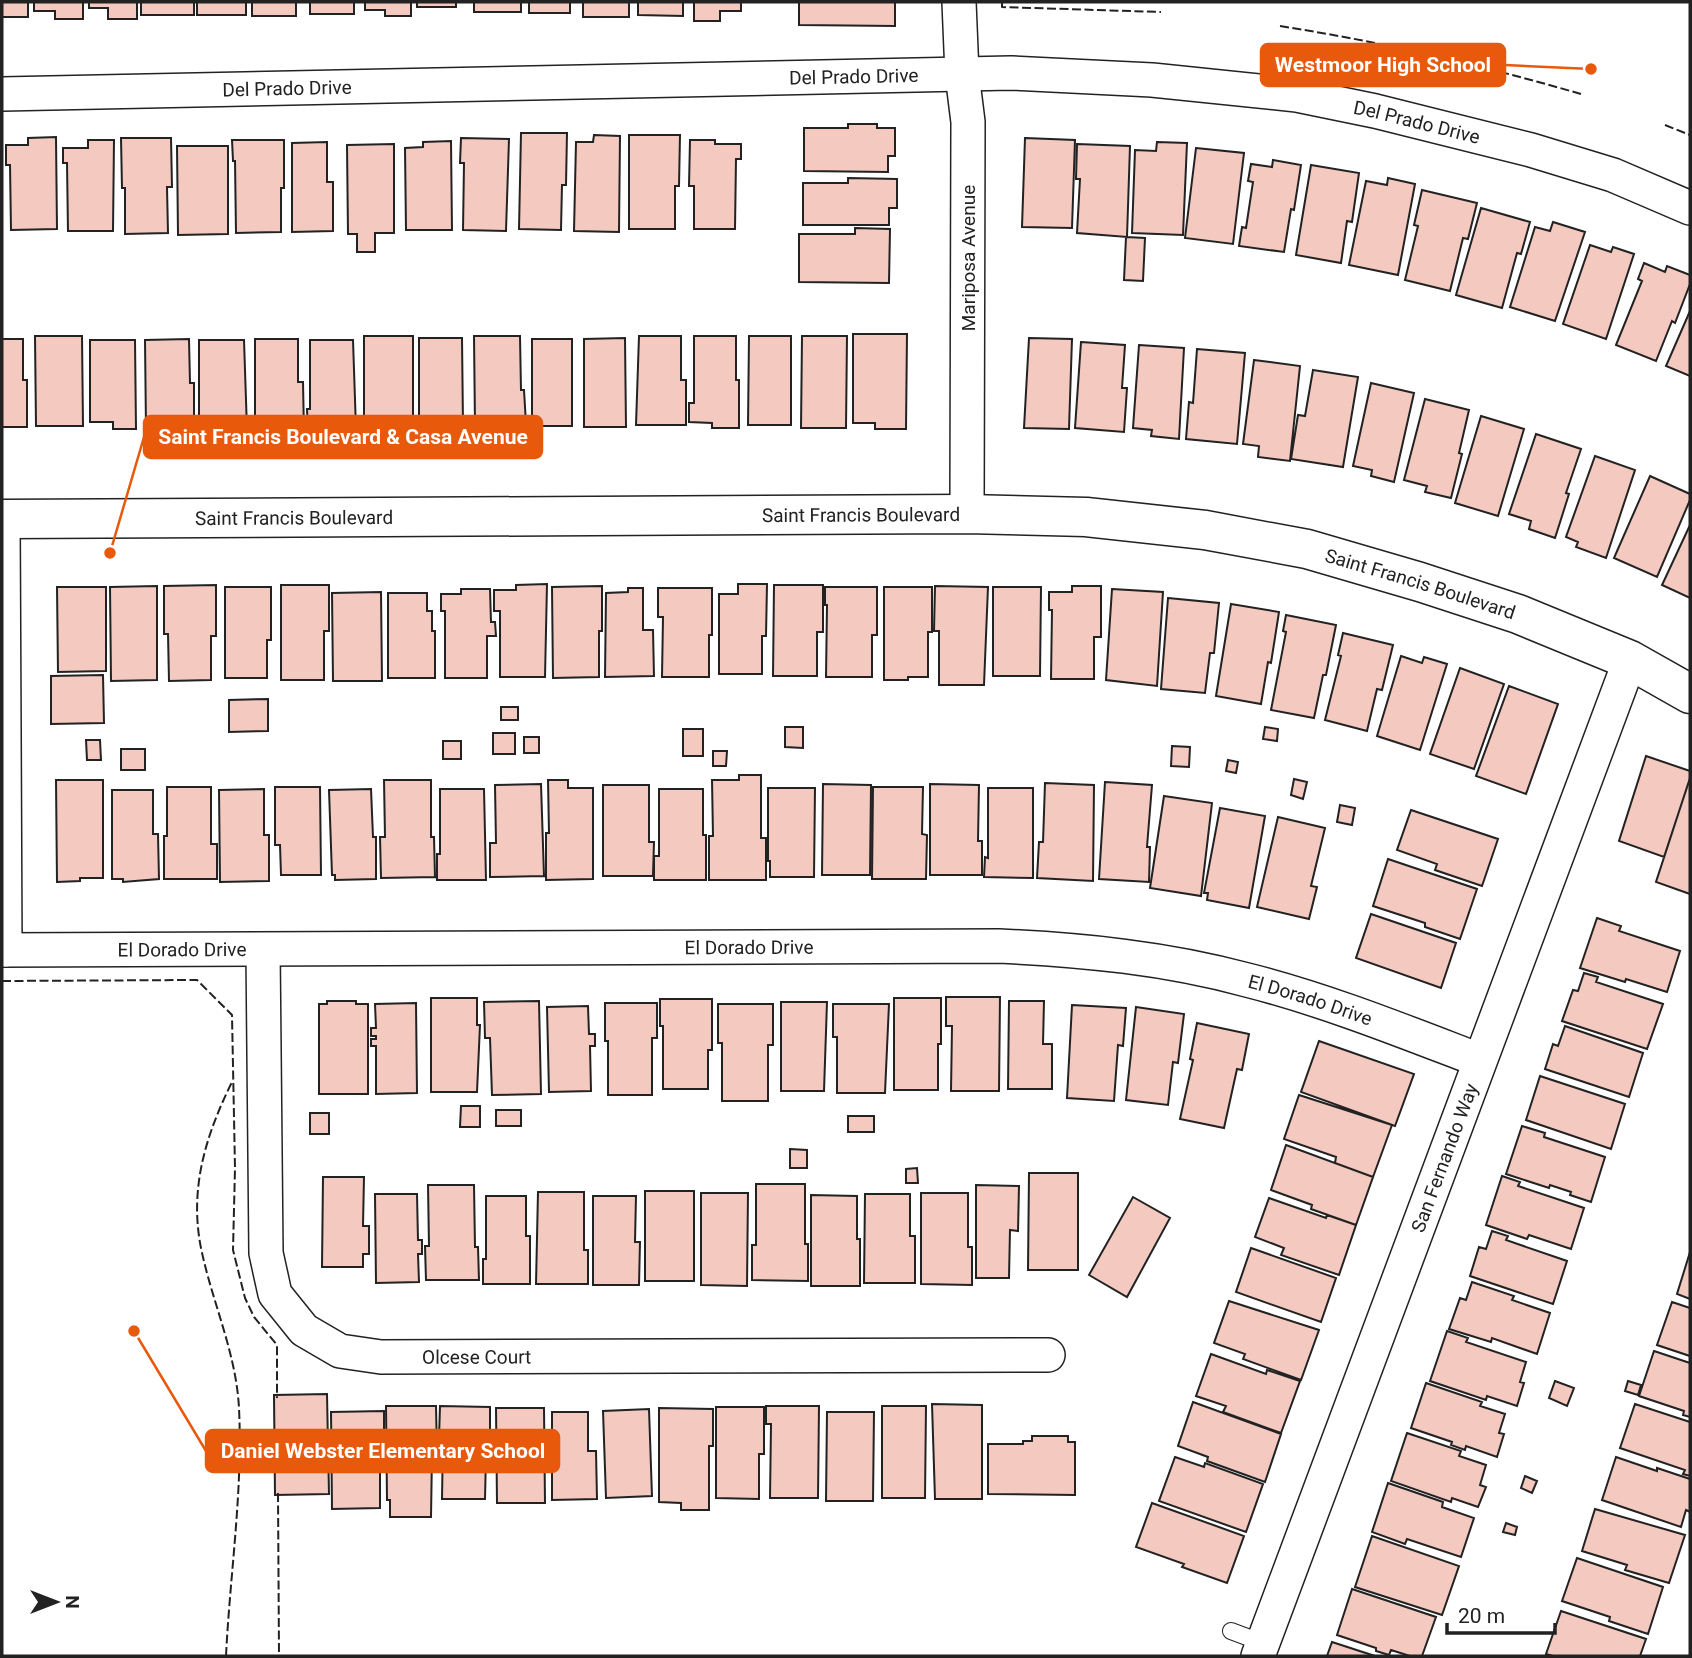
<svg xmlns="http://www.w3.org/2000/svg" width="1692" height="1658" font-family="Roboto,sans-serif">
<style>
.building{fill:#f3c9c0;stroke:#222;stroke-width:2}
.lines{fill:none;stroke-linecap:round;stroke-linejoin:round}
.lane-casing{stroke:#222;stroke-width:18}
.street-casing{stroke:#222;stroke-width:36}
.secondary-casing{stroke:#222;stroke-width:41}
.lane{stroke:#fff;stroke-width:16}
.street{stroke:#fff;stroke-width:33}
.secondary{stroke:#fff;stroke-width:38}
.fence{stroke:#222;stroke-width:2;stroke-dasharray:9 3.5;stroke-linecap:butt}
.labels{text-anchor:middle;dominant-baseline:central;stroke-width:5;stroke-linejoin:round;paint-order:stroke}
.street-label{font-size:19px;fill:#222;stroke:#fff}
.leader{fill:none;stroke:#e8590c;stroke-width:2.5}
.callout-dot{fill:#e8590c;stroke:#fff;stroke-width:2.5}
.callout{fill:#e8590c;stroke:#e8590c;stroke-width:2.5}
.callout-label{font-size:21px;text-anchor:middle;font-weight:bold;fill:#fff}
</style>
<rect width="100%" height="100%" fill="#fff"/>
<path class="building" d="M2 2H28V17H2Z
M34 2H83V19H55V11H34Z
M89 2H137V19H108V8H89Z
M141 2H194V15H141Z
M197 2H246V15H197Z
M252 2H296V16H252Z
M310 2H354V14H310Z
M365 2H411V16H385V10H365Z
M417 2H456V7H417Z
M474 2H521V12H474Z
M529 2H570V13H529Z
M583 2H629V17H583Z
M638 2H683V16L638 15Z
M694 2H741V11H720V21H694Z
M799 2H895V26L799 25Z
M848 124H877V128H895V156H888V172L804 171V128H848Z
M521 133H567L566 185H562L561 230 519 229Z
M594 135 620 136 619 232 574 231 576 142H593Z
M629 135H680L679 186H675V229H629Z
M56 137 57 229 11 230 10 165H6V145H28V138Z
M121 138H171L172 187H167L168 233 125 234V188H122Z
M461 138 509 139 506 231 463 230 464 163H460Z
M1025 138 1075 140 1072 228 1022 227Z
M88 140H114L113 231H68L67 163H63V148H88Z
M232 140H284V188H281V232L236 233 235 161H233Z
M690 140H715V144H741V159H736L735 229H694V186H689Z
M451 141 452 230H406L405 148 423 147V142Z
M327 142V182H333V231L292 232V143Z
M1157 142 1187 143 1183 235 1132 233 1135 150 1156 151Z
M394 144V233H375V252H357V234H348L347 145Z
M1077 144 1130 146 1127 237 1077 233 1080 179H1076Z
M177 146H228V234L178 235Z
M1196 148 1244 153 1233 244 1185 238Z
M1273 160 1301 165 1294 210 1291 209 1284 252 1239 246 1242 227 1246 228 1253 182 1248 181 1251 164 1272 167Z
M1311 165 1359 173 1352 222 1347 221 1341 263 1296 255Z
M848 178 897 179V208H889V225H803V183H848Z
M1388 178 1415 184 1398 275 1349 265 1366 181 1387 185Z
M1422 190 1477 203 1468 239 1463 238 1450 291 1405 280 1418 226 1414 225Z
M1481 208 1530 222 1521 254 1517 253 1502 308 1456 295Z
M1553 222 1585 232 1555 321 1510 307 1535 227 1550 231Z
M855 228 890 229 889 283 799 282V234H855Z
M1126 237 1145 238 1143 281 1124 280Z
M1590 245 1611 252 1613 247 1634 254 1606 339 1563 324Z
M1644 263 1665 272 1667 266 1690 275V284L1675 323 1672 321 1656 361 1616 345 1642 281 1638 279Z
M1690 311V376L1666 366Z
M853 334H907L906 429H875V423H853Z
M35 336H82L83 426H36Z
M364 336H413V424H364Z
M474 336H520L521 390H524L526 424 475 425Z
M639 336H681V380H686V425H636Z
M694 336H736V380H739V428H712V423L689 422V403H694Z
M749 336H791V425H748Z
M802 336H847L846 428H801Z
M419 338H462L463 425H419Z
M625 338 626 427H584V339Z
M1029 338 1072 339 1069 429 1024 428Z
M2 339H23V380H27V427H2Z
M189 339 190 383H194V428L146 429 145 340Z
M255 339H298V382H303L304 433 255 434Z
M532 339H572V426H532Z
M90 340H135L136 429H113V422H90Z
M199 340H244L247 430H219V426H199Z
M310 340H353L356 429 308 430 307 409H310Z
M1081 342 1125 345 1122 388H1127L1124 432 1075 428Z
M1139 345 1184 348 1179 439 1151 436 1152 430 1133 428Z
M1197 349 1245 353 1237 444 1186 439 1189 402 1193 403Z
M1254 360 1300 366 1290 461 1258 457 1259 446 1243 444Z
M1313 370 1358 377 1343 467 1291 459 1298 415 1305 416Z
M1371 383 1414 393 1394 482 1371 476 1372 470 1353 466Z
M1425 399 1469 410 1459 453 1462 454 1451 498 1425 492 1427 486 1404 480Z
M1481 416 1524 429 1498 516 1455 503Z
M1536 434 1581 449 1566 493 1569 494 1555 538 1529 529 1531 521 1509 514Z
M1595 456 1635 470 1606 558 1576 547 1578 542 1566 537Z
M1650 476 1690 494V500L1657 577 1614 558Z
M1690 525V598L1662 585Z
M547 584 545 677H500V611H494V590H516V585Z
M738 584H767L766 636H762V674H719V594H738Z
M216 585V636H211V680L169 681 168 634H164V586Z
M281 585H329V631H324V680H281Z
M774 585H823V632H817V676H773Z
M157 586V680L111 681 110 587Z
M602 586V631H599V677L553 678 552 587Z
M935 586 988 587 984 685H939V631H934Z
M1072 586H1101V637H1094V679H1051L1052 610H1049V592H1072Z
M57 587H106V671L58 672Z
M225 587H271V640H267V678H225Z
M825 587H877V635H872V677H826L827 605H825Z
M884 587H932V632H928V677H908V680H884Z
M993 587H1041L1040 676H993Z
M628 588H643V630H653L654 676 605 677 606 593 628 592Z
M658 588H712V635H709V677H662L663 617H658Z
M461 589H490L491 622H495L496 636H487V678H445V611H441V594H461Z
M1112 589 1163 592 1157 686 1106 680Z
M381 592 382 681H333L332 593Z
M388 593H427V611H432V631H435V678H388Z
M1168 598 1219 603 1214 653H1210L1205 693 1161 689Z
M1231 604 1279 612 1271 663 1268 662 1261 704 1216 696Z
M1286 615 1336 625 1326 675H1323L1314 718 1271 710 1286 632 1283 631Z
M1343 633 1393 645 1382 690 1377 689 1367 731 1325 720 1341 656 1338 655Z
M1401 656 1422 663 1424 657 1447 664 1420 750 1377 736Z
M1460 668 1504 684 1474 769 1430 754Z
M103 675 104 723 51 724V676Z
M1509 686 1558 704 1526 794 1476 776Z
M268 699V731L229 732V700Z
M501 707H518V720H501Z
M785 727H803V748L785 747Z
M1265 727 1278 729 1277 741 1263 739Z
M683 729H703V756H683Z
M493 733H515V754H493Z
M524 737H539V753H524Z
M86 740H100L101 760H87Z
M443 741H461V759H443Z
M1172 746 1190 747 1189 767 1171 766Z
M121 749H145V770H121Z
M713 751H727L726 766H713Z
M1646 756 1690 771V778L1664 857 1619 841Z
M1228 760 1238 762 1236 773 1226 771Z
M739 775H761V838H766V880H709V836H713L712 780H739Z
M1294 779 1307 782 1303 799 1291 795Z
M56 780H103V878H80V881L57 882Z
M384 780H431V837H434L435 877 381 878 380 837H385Z
M548 780H568V788H593V879L546 880V833H549Z
M1105 782 1152 785 1147 847H1150L1149 882 1099 879Z
M1045 783 1094 785 1093 881 1037 878 1039 842H1043Z
M541 784 544 876 490 877V843H496L495 785Z
M823 784 871 785 870 875H822Z
M930 784 979 785 978 841H982V875H930Z
M1688 784H1690V894L1656 882Z
M603 785H649V842H654L653 876H603Z
M167 787H211V844H217V879H164V836H167Z
M275 787H320L321 875H281L280 845H275Z
M873 787H923L922 834 927 835 926 879H872Z
M768 788H815L814 877H770V861H768Z
M988 788H1033V878L984 877 985 857 988 858Z
M264 789V835H269V881L220 882 219 790Z
M371 789 373 837H376V879L335 880V875H332L329 790Z
M440 789H484L486 880H437V854H440Z
M659 789H703V835H706V880H654V856H659Z
M112 790H153V834H158L159 879 123 882V879H112Z
M1164 796 1212 803 1201 896 1150 888Z
M1340 805 1355 808 1352 825 1337 822Z
M1220 808 1265 816 1249 908 1207 900 1208 893H1204Z
M1411 810 1498 839 1482 886 1435 870 1437 864 1397 850Z
M1278 817 1325 828 1311 886 1317 887 1309 919 1257 907Z
M1388 859 1477 889 1460 939 1425 927V923L1373 906Z
M1371 914 1456 943 1441 988 1356 958Z
M1597 918 1621 926 1619 931 1680 951 1667 992 1626 979 1625 982 1580 968Z
M1584 973 1598 977 1596 982 1663 1004 1647 1049 1562 1021 1573 990 1578 991Z
M946 997H1000L999 1091H951L952 1026H946Z
M431 998H477V1025H480L477 1092H431Z
M894 998H941V1044H938V1090H894Z
M660 999H712V1050H708V1089H663V1026H660Z
M327 1001H356V1004H368V1094H319V1004H327Z
M539 1001 541 1094 492 1095 490 1038H485L484 1002Z
M1009 1001H1044L1043 1044H1052V1089H1008Z
M781 1002H827L824 1091H781Z
M416 1003 417 1093 376 1094V1046H371V1039H376V1036H371V1028H376L375 1004Z
M605 1003H657V1038H652V1095H608V1041H605Z
M718 1004H773V1045H768V1101H722V1043H718Z
M833 1004H889L885 1093H837V1037H833Z
M1072 1005 1126 1008 1123 1046 1118 1045 1114 1101 1067 1098Z
M588 1006 589 1034H595V1046H590L591 1091 549 1092 547 1007Z
M1136 1007 1184 1014 1178 1063 1173 1062 1168 1105 1126 1100Z
M1197 1023 1249 1034 1242 1070 1237 1069 1224 1128 1180 1119 1193 1060 1190 1059Z
M1565 1026 1643 1053 1629 1097 1545 1069 1553 1044 1558 1046Z
M1319 1041 1414 1074 1395 1126 1301 1092Z
M1540 1076 1625 1104 1611 1149 1526 1120Z
M1299 1095 1392 1125 1373 1177 1335 1163 1336 1157 1284 1139Z
M461 1106H480V1127H460Z
M496 1110H521V1126H496Z
M310 1113H329V1134H310Z
M848 1116H874V1132H848Z
M1522 1126 1545 1133 1544 1137 1605 1157 1591 1202 1570 1195 1571 1192 1550 1185 1549 1188 1506 1174Z
M1286 1145 1373 1177 1356 1225 1311 1209 1312 1205 1271 1190Z
M790 1149 807 1150V1168H790Z
M917 1168 918 1183H906V1169Z
M1029 1173H1078V1270H1028Z
M1502 1176 1520 1182 1518 1186 1584 1208 1571 1249 1529 1235 1527 1239 1486 1225Z
M323 1177H364L363 1226H369V1254H363V1267H322Z
M756 1184H805V1244H808V1281L752 1280V1245H756Z
M428 1185H474L475 1247H478L479 1280H426L425 1246H429Z
M976 1185 1019 1186 1018 1231 1010 1230 1009 1278H976Z
M645 1191H694V1281H645Z
M538 1192H584V1250H588V1284H536Z
M701 1193H748L747 1286 701 1285Z
M921 1193H968V1247H972V1285L921 1284Z
M375 1194H417L418 1240H422V1254H418L419 1282 376 1283Z
M865 1194H910V1236H915V1283H864Z
M811 1195 857 1196V1239H860V1286H811Z
M486 1196H526V1236H530V1284H483V1259H486Z
M593 1196H636L635 1242H640L639 1285H593Z
M1133 1197 1170 1218 1127 1297 1089 1275Z
M1269 1198 1326 1218 1327 1215 1356 1225 1339 1275 1281 1255 1284 1248 1255 1237Z
M1492 1231 1508 1236 1506 1240 1567 1261 1553 1304 1470 1276 1479 1247 1486 1249Z
M1251 1248 1336 1278 1321 1322 1236 1292Z
M1690 1252V1299L1677 1294Z
M1472 1282 1514 1296 1512 1300 1550 1313 1537 1354 1492 1338 1491 1342 1449 1329 1460 1298 1466 1300Z
M1229 1301 1319 1330 1301 1380 1243 1359 1245 1354 1214 1343Z
M1672 1302 1690 1308V1356L1657 1345Z
M1447 1331 1468 1338 1466 1342 1526 1362 1520 1382 1524 1383 1517 1406 1487 1396 1486 1400 1430 1381Z
M1654 1351 1690 1363V1417L1683 1415 1684 1411 1639 1396Z
M1211 1354 1266 1374 1267 1370 1300 1381 1281 1433 1223 1412 1226 1406 1196 1396Z
M1555 1381 1574 1388 1567 1406 1549 1398Z
M1628 1381 1641 1385 1638 1395 1625 1391Z
M1426 1383 1482 1402 1480 1406 1505 1414 1499 1433 1504 1434 1497 1457 1466 1446 1465 1450 1451 1445 1452 1442 1411 1428Z
M327 1394 329 1494 275 1495 274 1395Z
M1193 1402 1281 1434 1265 1482 1207 1461 1208 1457 1178 1446Z
M932 1404 982 1405V1499H935Z
M1635 1404 1690 1422V1476L1683 1474 1685 1470 1620 1448Z
M386 1406H436L437 1454H432L431 1517H390V1500H387Z
M440 1406 490 1407V1457L486 1456 485 1499H442L443 1438H439Z
M766 1406H819L818 1498H770L771 1424H766Z
M882 1406H926L925 1498H882Z
M716 1407H764V1454H759V1499L716 1498Z
M496 1408H544L545 1503H497Z
M659 1408 713 1409V1446H709V1510H681V1503L659 1502Z
M649 1409 652 1496 606 1498 603 1411Z
M384 1411V1451H380V1508L332 1509 331 1412Z
M552 1412H588V1451H596L597 1499 552 1500Z
M827 1412H874L873 1501H826Z
M1407 1433 1461 1451 1459 1456 1486 1465 1480 1485 1486 1487 1478 1507 1452 1498 1451 1502 1391 1481Z
M1032 1436H1068V1442H1075V1495L988 1494V1444H1023V1441H1032Z
M1175 1457 1204 1467 1205 1463 1263 1484 1246 1532 1159 1501Z
M1616 1457 1657 1471V1468L1690 1479V1512L1686 1510 1681 1527 1602 1500Z
M1525 1476 1537 1481 1532 1493 1521 1488Z
M1388 1483 1443 1502 1442 1507 1474 1518 1461 1557 1407 1539 1405 1544 1372 1532Z
M1152 1503 1244 1536 1227 1583 1182 1567 1184 1564 1136 1547Z
M1595 1509 1685 1535 1669 1583 1625 1570 1627 1565 1582 1551Z
M1506 1523 1517 1527 1515 1535 1503 1532Z
M1372 1536 1459 1566 1442 1615 1355 1587Z
M1577 1558 1663 1587 1648 1634 1609 1621 1610 1617 1562 1601Z
M1352 1589 1436 1617 1422 1656H1410L1391 1650 1389 1655 1376 1651V1648L1337 1635Z
M1561 1611 1646 1639 1640 1656H1553L1546 1654Z
M1332 1642 1375 1656H1327Z"/>
<g class="lines">
<defs>
<path id="lane" d="M1231 1631 1263 1643"/>
<g id="street">
<path d="M959 2 962 74 968 122 967 514"/>
<path id="s1" d="M2 94 1011 73 1152 80 1297 95 1375 111 1531 150 1613 175 1690 208"/>
<path d="M3 519 5 950"/>
<path id="s2" d="M2 950 999 946C1083 950 1166 958 1247 980 1326 1000 1403 1031 1479 1060"/>
<path id="s3" d="M263 950 266 1253 275 1294 304 1330 340 1351 381 1357 1048 1355"/>
<path id="s4" d="M1258 1656 1630 660"/>
</g>
<g id="secondary">
<path id="s5" d="M2 519 967 514 1086 517 1205 530 1307 549 1420 582 1518 614 1630 660 1690 694"/>
</g>
</defs>
<use href="#lane" class="lane-casing"/>
<use href="#street" class="street-casing"/>
<use href="#secondary" class="secondary-casing"/>
<use href="#lane" class="lane"/>
<use href="#street" class="street"/>
<use href="#secondary" class="secondary"/>
<path class="fence" d="M1002 2V7L1161 12
M1280 26C1382 42 1481 65 1581 94
M1665 125 1690 135
M2 981 197 980 232 1015 235 1168 233 1250 245 1298 254 1317 277 1345V1398
M278 1493 279 1656
M226 1656C230 1574 243 1491 239 1408 236 1352 212 1302 201 1248 189 1188 206 1134 233 1080"/>
</g>
<g class="labels">
<g class="street-label">
<text stroke="none"><textPath href="#s1" startOffset="852">Del Prado Drive</textPath></text>
<text stroke="none"><textPath href="#s1" startOffset="285">Del Prado Drive</textPath></text>
<text stroke="none"><textPath href="#s1" startOffset="1419">Del Prado Drive</textPath></text>
<text transform="translate(968 258) rotate(-90)">Mariposa Avenue</text>
<text stroke="none"><textPath href="#s5" startOffset="859">Saint Francis Boulevard</textPath></text>
<text stroke="none"><textPath href="#s5" startOffset="292">Saint Francis Boulevard</textPath></text>
<text stroke="none"><textPath href="#s5" startOffset="1426">Saint Francis Boulevard</textPath></text>
<text stroke="none"><textPath href="#s2" startOffset="747">El Dorado Drive</textPath></text>
<text stroke="none"><textPath href="#s2" startOffset="180">El Dorado Drive</textPath></text>
<text stroke="none"><textPath href="#s2" startOffset="1314">El Dorado Drive</textPath></text>
<text stroke="none"><textPath href="#s4" startOffset="532">San Fernando Way</textPath></text>
<text stroke="none"><textPath href="#s3" startOffset="570">Olcese Court</textPath></text>
</g>
</g>
<path class="leader" d="M1591 69L1505 65M110 553L144 437M134 1331L206 1451"/>
<g class="callout-dot">
<circle cx="1591" cy="69" r="7"/>
<circle cx="110" cy="553" r="7"/>
<circle cx="134" cy="1331" r="7"/>
</g>
<g class="callout">
<rect x="1261" y="44" width="244" height="42" rx="7"/>
<rect x="144" y="416" width="398" height="42" rx="7"/>
<rect x="206" y="1430" width="353" height="42" rx="7"/>
</g>
<g class="callout-label">
<text x="1383" y="72">Westmoor High School</text>
<text x="343" y="444">Saint Francis Boulevard &amp; Casa Avenue</text>
<text x="383" y="1458">Daniel Webster Elementary School</text>
</g>
<rect width="1692" height="1658" fill="none" stroke="#222222" stroke-width="7"/>
<g transform="translate(56 1602) rotate(90)" stroke="#ffffff" stroke-width="5" paint-order="stroke">
<path d="M0-5L12 26L0 18L-12 26Z" fill="#222222"/>
<text y="-10" font-size="19" font-weight="bold" text-anchor="middle" fill="#222222">N</text>
</g>
<path d="M1447 1623v10h108v-10" fill="none" stroke="#222222" stroke-width="3.5"/>
<text x="1458" y="1623" font-size="21" fill="#222222" stroke="#ffffff" stroke-width="5" paint-order="stroke">20 m</text>
</svg>
